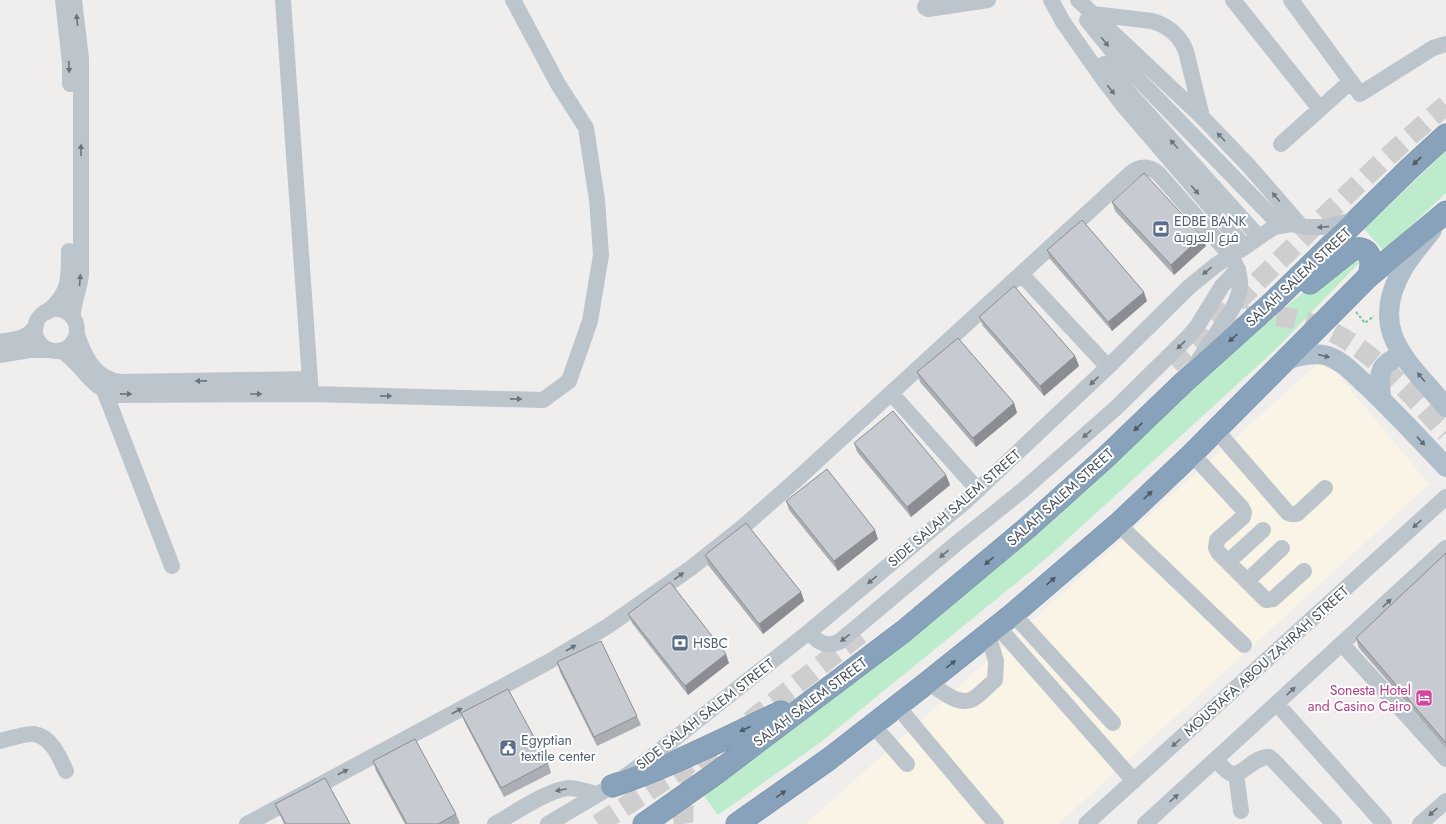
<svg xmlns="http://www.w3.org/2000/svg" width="1446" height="824" font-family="Jost,Cairo,sans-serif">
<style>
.commercial{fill:#faf4e7}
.green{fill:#bdeccd}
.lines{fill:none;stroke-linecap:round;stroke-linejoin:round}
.major-tunnel{stroke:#cececf;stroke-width:20;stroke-dasharray:20 10;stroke-linecap:butt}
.highway-casing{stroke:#738da5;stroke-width:23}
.path{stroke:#77c79d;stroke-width:2;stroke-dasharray:3 2;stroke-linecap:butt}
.minor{stroke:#bcc5cc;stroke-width:16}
.major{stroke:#aebecb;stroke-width:20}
.highway{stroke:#87a2ba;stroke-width:22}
.wall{fill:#abaeb3}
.shaded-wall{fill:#8b8d92}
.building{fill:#c7cad0;stroke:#8b8d92}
.oneway{fill:#6a747c}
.oneway2{fill:#4d5963}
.oneway3{fill:#616c76}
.labels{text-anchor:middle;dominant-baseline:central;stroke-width:4;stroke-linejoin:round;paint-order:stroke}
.service-label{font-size:14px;fill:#4e5e75;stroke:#fff;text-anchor:start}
.street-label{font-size:14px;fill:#475159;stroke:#fff}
.hotel-label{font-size:14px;fill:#b23c85;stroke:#fff;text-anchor:end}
</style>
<rect width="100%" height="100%" fill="#f0eded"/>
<path class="commercial" d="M1324 358 1429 484 1058 824H806Z"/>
<path class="green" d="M1446 151V193L1384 251 1364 229Z
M1348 255 1359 263 1275 350 1048 557 821 742 718 815 703 794 977 579 1262 327Z"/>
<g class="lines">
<path class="major-tunnel" d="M1246 316C1258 316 1270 316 1282 317 1353 325 1401 384 1446 433
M1171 364C1264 279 1350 186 1446 105
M750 721 863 632
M598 824 700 757
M684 824C677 782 714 759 740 734"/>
<defs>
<path id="highway" d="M1310 283 1350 251C1370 242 1375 263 1368 277
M612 786C670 767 725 738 781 712
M644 824 715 774 904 631 1027 528 1106 457 1183 383 1274 301 1410 168 1446 135
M737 824 829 759 928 682 1013 614 1118 524 1192 454 1368 277 1446 212"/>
</defs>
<use href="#highway" class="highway-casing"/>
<path class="path" d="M1356 312 1365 323 1374 316"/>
<path class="minor" d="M63 0 70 64V84
M283 0 311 394
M942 0 927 3 925 7 928 9 988 0
M1051 0 1063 22 1103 79 1122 104 1245 247
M1078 0 1202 117 1248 165 1301 226
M1233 0 1320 109 1351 81
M1291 0 1360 94 1433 48 1446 44
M1093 14 1152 21C1169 26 1180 36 1186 51L1202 117
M1087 20 1117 57 1280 225
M1104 64 1130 94 1259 237
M1281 144 1320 109
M1021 274 1108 367
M35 330a21 21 0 1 1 42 0a21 21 0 1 1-42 0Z
M47 312C70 293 69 279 69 251
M73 318C72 303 80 290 81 274V58L74 0
M77 335C85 358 95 379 121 382L310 379
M0 342C15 339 29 339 36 325
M62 351C85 366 90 391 121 395L311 394 543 400 569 381 590 321 601 255 597 200 586 128 558 84 513 0
M0 355 29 350H50
M104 390 172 566
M891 393 978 490
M1216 430 1288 513 1291 514H1297L1325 488
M1192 454 1242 508 1244 512 1243 517 1217 540 1216 548 1218 552 1266 600 1273 599 1304 571
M1118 524 1244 645
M1228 562 1263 530
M1247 581 1282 548
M1013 614 1113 723
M998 627 1134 781
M810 631C816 643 827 647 839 642L957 543 1023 490 1117 407 1188 337 1198 325 1222 286 1238 269
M1342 644 1446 759
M928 682C940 690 959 707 973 699 981 694 988 686 995 680L996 661 988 635
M1277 704 1384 824
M897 706 996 824
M873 725 907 764
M0 741C7 739 29 733 34 734 51 736 60 758 66 771
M1216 760C1220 764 1225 771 1230 773 1241 778 1254 756 1269 757L1274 761 1334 824
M1236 774 1241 811
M247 824 550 661 608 626 691 568 744 526 794 482 1131 173C1140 166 1149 166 1158 173L1230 255C1250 284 1237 303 1220 328 1212 340 1204 352 1196 364
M495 824C513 814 549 789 569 788 579 788 589 793 599 794
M548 824 612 786 645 762 810 631 966 501 1108 367 1189 287 1216 265 1245 247 1274 227 1291 224 1309 227H1324L1338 224 1357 219
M1086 824 1446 497
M1145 824 1446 548
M1420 824 1446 801"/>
<path class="major" d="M1432 230C1423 242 1412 254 1404 267 1366 331 1407 360 1446 407
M1287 360C1301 355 1314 352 1328 356 1342 361 1352 372 1363 382 1392 409 1419 438 1446 467
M1381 398C1379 373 1377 365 1402 355"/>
<use href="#highway" class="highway"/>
</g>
<path class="wall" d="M1112 202 1206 246 1174 275 1115 211Z
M1047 250 1147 301 1112 331 1050 259Z
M979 317 1075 356 1079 366 1044 396 983 326Z
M917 372 1014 403 1017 413 976 447 920 382Z
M854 443 946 475 950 485 911 517 857 452Z
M786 501 878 539 838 571 789 510Z
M1446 553V748L1359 648 1356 638Z
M705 555 801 592 804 601 763 634 708 565Z
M628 614 729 663 688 695 632 623Z
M557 662 637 716 641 725 597 746 560 672Z
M461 713 548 763 551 773 504 797 465 723Z
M373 761 456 814 460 823 458 824H405L376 771Z
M275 804 350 824H284L279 813Z"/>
<path class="shaded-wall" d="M1202 236 1206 246 1174 275 1171 265Z
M1144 292 1147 301 1112 331 1108 322Z
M1075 356 1079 366 1044 396 1040 386Z
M1014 403 1017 413 976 447 973 438Z
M946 475 950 485 911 517 907 507Z
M875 530 878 539 838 571 834 561Z
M801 592 804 601 763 634 759 624Z
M726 654 729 663 688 695 685 686Z"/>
<path class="building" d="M1144 173 1202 236 1171 265 1112 202Z
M1082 220 1144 292 1108 322 1047 250Z
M1014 286 1075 356 1040 386 979 317Z
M958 338 1014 403 973 438 917 372Z
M893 411 946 475 907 507 854 443Z
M827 469 875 530 834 561 786 501Z
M746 523 801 592 759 624 705 555Z
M1446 553V743L1356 638Z
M670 582 726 654 685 686 628 614Z
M601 641 637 716 594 737 557 662Z
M508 689 548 763 501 788 461 713Z
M415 739 456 814 438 824H407L373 761Z
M325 778 350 824H286L275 804Z"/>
<defs><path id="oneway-solid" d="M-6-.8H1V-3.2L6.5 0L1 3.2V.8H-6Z"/></defs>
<g class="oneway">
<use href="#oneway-solid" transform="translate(77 20) rotate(-96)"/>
<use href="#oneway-solid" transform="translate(1105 42) rotate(51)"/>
<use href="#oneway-solid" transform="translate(69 67) rotate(88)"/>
<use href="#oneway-solid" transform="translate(1111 90) rotate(52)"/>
<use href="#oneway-solid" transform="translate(1221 137) rotate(-134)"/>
<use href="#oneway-solid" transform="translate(1174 144) rotate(-132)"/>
<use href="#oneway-solid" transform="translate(81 150) rotate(-90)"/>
<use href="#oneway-solid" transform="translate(1195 190) rotate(49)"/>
<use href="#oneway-solid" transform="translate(1276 197) rotate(-131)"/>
<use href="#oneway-solid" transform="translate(1323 227) rotate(176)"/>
<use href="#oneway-solid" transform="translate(1207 271) rotate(141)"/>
<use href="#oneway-solid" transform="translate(80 280) rotate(-85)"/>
<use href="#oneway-solid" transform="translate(1181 345) rotate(136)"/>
<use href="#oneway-solid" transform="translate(201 381) rotate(179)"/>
<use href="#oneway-solid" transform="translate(1094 381) rotate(137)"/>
<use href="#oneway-solid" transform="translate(126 394) rotate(1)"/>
<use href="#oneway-solid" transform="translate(256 394)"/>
<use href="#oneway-solid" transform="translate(386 396) rotate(1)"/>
<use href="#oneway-solid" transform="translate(516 399) rotate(1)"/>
<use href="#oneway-solid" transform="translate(1087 434) rotate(138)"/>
<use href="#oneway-solid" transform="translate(1417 524) rotate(138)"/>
<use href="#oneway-solid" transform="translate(944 554) rotate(140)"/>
<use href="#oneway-solid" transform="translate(679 576) rotate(-36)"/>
<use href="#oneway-solid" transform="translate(872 580) rotate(140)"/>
<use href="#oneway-solid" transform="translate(1387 603) rotate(-43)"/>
<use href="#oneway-solid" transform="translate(845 638) rotate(142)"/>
<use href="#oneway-solid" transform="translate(571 648) rotate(-30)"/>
<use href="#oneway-solid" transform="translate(1291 691) rotate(-43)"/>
<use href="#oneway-solid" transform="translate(457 711) rotate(-28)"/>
<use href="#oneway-solid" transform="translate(1176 743) rotate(138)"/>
<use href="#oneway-solid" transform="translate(343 772) rotate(-28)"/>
<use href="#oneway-solid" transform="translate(561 790) rotate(168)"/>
<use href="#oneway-solid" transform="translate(1174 798) rotate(-42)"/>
<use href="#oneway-solid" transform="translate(1433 812) rotate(138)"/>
</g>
<g class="oneway2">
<use href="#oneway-solid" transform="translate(1417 161) rotate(137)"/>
<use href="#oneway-solid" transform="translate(1233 338) rotate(138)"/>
<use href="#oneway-solid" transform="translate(1138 427) rotate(137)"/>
<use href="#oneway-solid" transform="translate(1148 495) rotate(-43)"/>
<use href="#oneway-solid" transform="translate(989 561) rotate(140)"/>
<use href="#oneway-solid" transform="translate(1051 581) rotate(-41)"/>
<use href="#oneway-solid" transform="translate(951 664) rotate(-39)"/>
<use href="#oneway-solid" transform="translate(745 729) rotate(156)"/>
<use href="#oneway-solid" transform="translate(781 794) rotate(-35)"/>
</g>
<g class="oneway3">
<use href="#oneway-solid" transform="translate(1324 356) rotate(14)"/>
<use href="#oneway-solid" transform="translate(1421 377) rotate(-130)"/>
<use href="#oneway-solid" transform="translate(1421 441) rotate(47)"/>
</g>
<defs>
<symbol id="bank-square" viewBox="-11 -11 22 22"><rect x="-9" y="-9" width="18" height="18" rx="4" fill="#5c6f8a" stroke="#fff"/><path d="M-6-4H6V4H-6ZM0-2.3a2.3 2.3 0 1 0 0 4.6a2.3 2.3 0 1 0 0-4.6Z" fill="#fff"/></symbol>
<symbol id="hotel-square" viewBox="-11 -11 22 22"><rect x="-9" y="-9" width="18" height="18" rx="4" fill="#d1479c" stroke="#fff"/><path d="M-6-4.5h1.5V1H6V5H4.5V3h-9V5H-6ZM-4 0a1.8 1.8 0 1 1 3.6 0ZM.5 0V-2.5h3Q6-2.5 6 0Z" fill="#fff"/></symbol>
<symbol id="civic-square" viewBox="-11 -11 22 22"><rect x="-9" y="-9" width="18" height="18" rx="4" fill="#5c6f8a" stroke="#fff"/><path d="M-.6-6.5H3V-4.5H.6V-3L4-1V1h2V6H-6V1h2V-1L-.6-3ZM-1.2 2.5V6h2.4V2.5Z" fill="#fff"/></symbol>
</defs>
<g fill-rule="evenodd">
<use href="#bank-square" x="1151" y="219" width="20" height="20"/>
<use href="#bank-square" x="670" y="633" width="20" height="20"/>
<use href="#hotel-square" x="1414" y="688" width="20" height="20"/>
<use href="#civic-square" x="498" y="738" width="20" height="20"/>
</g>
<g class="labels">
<g class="service-label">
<text x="1174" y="221">EDBE BANK<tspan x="1174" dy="16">فرع العروبة</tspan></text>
<text x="693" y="643">HSBC</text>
<text x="521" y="740">Egyptian<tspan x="521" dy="16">textile center</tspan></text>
</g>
<g class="street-label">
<text transform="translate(1298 277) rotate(-43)">SALAH SALEM STREET</text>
<text transform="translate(1060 497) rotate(-42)">SALAH SALEM STREET</text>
<text transform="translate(954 508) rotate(-41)">SIDE SALAH SALEM STREET</text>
<text transform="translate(1266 661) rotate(-42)">MOUSTAFA ABOU ZAHRAH STREET</text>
<text transform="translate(810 702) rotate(-37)">SALAH SALEM STREET</text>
<text transform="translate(705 714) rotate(-38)">SIDE SALAH SALEM STREET</text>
</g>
<g class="hotel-label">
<text x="1411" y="690">Sonesta Hotel<tspan x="1411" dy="16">and Casino Cairo</tspan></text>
</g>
</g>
</svg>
